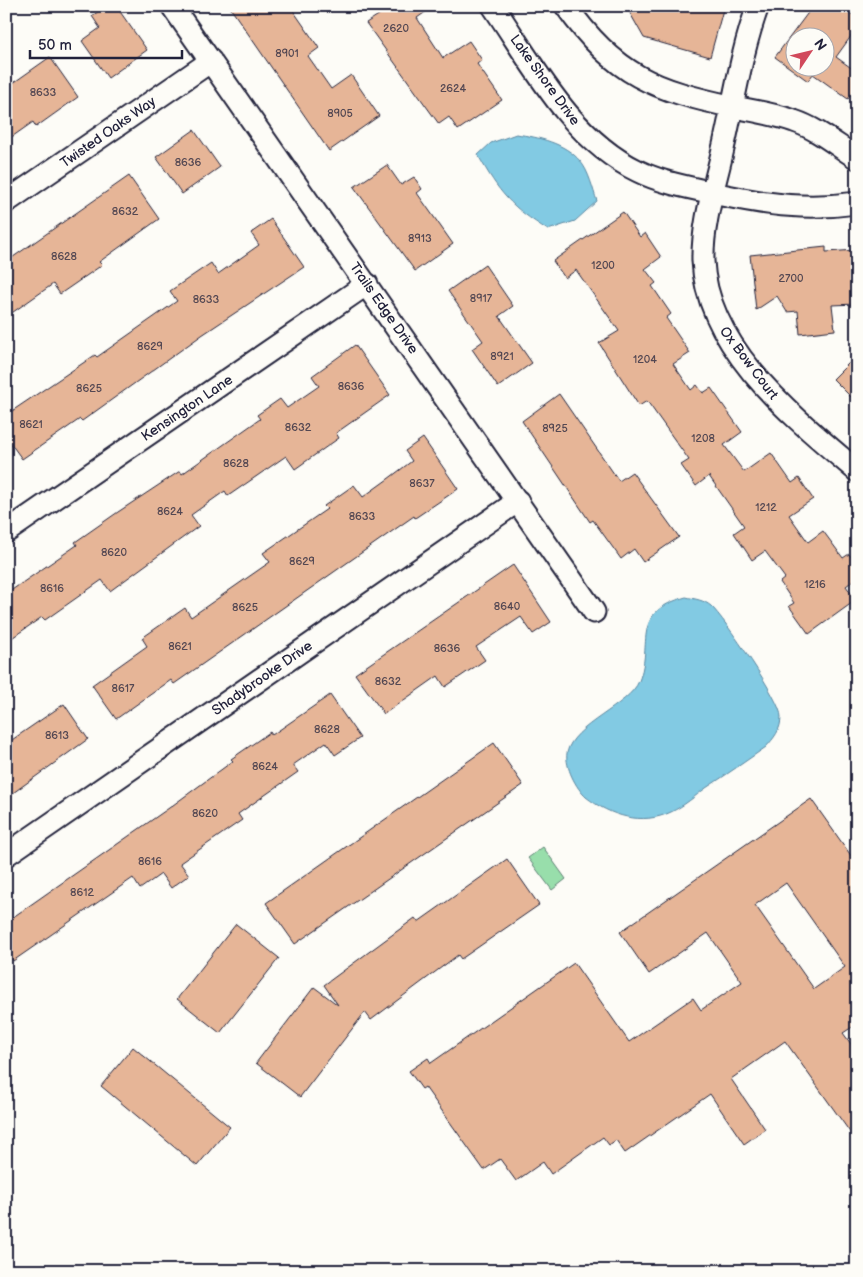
<svg xmlns="http://www.w3.org/2000/svg" width="863" height="1277" font-family="'Balsamiq Sans',sans-serif">
<style>
.green{fill:#98deab;stroke:#5d8073}
.water{fill:#82cae3;stroke:#5c87a0}
.building{fill:#e6b597;stroke:#22223b;fill-rule:evenodd}
.lines{fill:none;stroke-linecap:round;stroke-linejoin:round}
.street-casing{stroke:#22223b;stroke-width:25}
.street{stroke:#fdfcf7;stroke-width:21}
.labels{text-anchor:middle;dominant-baseline:central;stroke-width:4;stroke-linejoin:round;paint-order:stroke}
.number-label{font-size:11px;fill:#534752}
.street-label{font-size:14px;fill:#22223b;stroke:#fdfcf7}
</style>
<rect width="100%" height="100%" fill="#fdfcf7"/>
<filter id="ink" filterUnits="userSpaceOnUse"><feTurbulence type="fractalNoise" baseFrequency=".02" numOctaves="2"/><feDisplacementMap in="SourceGraphic" scale="10" xChannelSelector="R" yChannelSelector="G"/><feConvolveMatrix kernelMatrix="1 2 1 2 8 2 1 2 1" color-interpolation-filters="sRGB"/></filter>
<g filter="url(#ink)">
<path class="green" d="M543 847 566 879 552 890 528 858Z"/>
<path class="water" d="M516 134C538 137 565 143 580 161 589 171 593 190 597 201L575 221 548 230C511 207 499 193 478 155L491 143Z
M686 597C695 599 704 600 711 606 724 618 782 702 781 717 781 730 774 738 766 747 746 761 726 775 706 788 695 796 684 806 671 812 642 826 610 816 586 797 576 788 565 767 567 753 572 725 629 706 639 681 654 642 629 613 686 597Z"/>
<path class="building" d="M106 6H116L147 50 108 78 82 41 100 28 92 16Z
M229 6H290L319 48 308 56 331 89 351 75 379 116 329 151Z
M375 6H434L417 18 443 58 469 41 482 60 477 64 502 100 458 130 449 117 439 124 366 23 380 14Z
M626 6H724L710 57 644 38Z
M813 6H840L857 18V28L836 57 857 72V87L848 99 813 74 808 81 775 57ZM796 38H826V68H796Z
M50 57 78 97 36 127 33 122 6 141V88Z
M194 130 220 167 182 194 156 157Z
M387 165 401 185 414 177 422 189 417 193 453 244 415 271 354 187Z
M129 176 159 219 99 262 102 265 60 294 53 284 6 317V262Z
M623 212 640 237 645 233 661 257 645 269 656 283 652 286 671 314 666 318 690 353 673 364 691 390 697 385 703 393 711 388 742 432 724 445 744 472 771 453 792 483 799 478 813 499 789 515 808 542 823 531 843 558 849 554 857 565V578L846 586 856 600 809 634 789 606 794 603 780 582 785 578 765 551 752 560 734 533 744 526 709 476 696 486 681 465 689 460 647 401 639 406 599 343 619 331 576 270 565 278 553 261Z
M271 219 304 267 202 335 82 421 80 419 22 459 6 437V415L95 355 97 357 177 301 170 291 211 263 218 274 259 245 251 233Z
M826 247V252L857 250V304L832 305 835 330 800 334 798 311 787 312 777 296 756 310 750 255Z
M485 265 513 306 499 316 532 363 498 387 472 349 483 341 448 291Z
M355 345 390 395 336 433 339 438 295 469 286 456 228 496 225 491 191 515 199 526 110 591 102 580 45 620 42 617 6 642V594L77 545 75 542 118 512 180 471 182 474 260 419 257 415 280 399 287 408 319 386 312 376Z
M857 355V403L833 379Z
M559 394 619 481 632 472 679 537 643 562 634 549 621 559 593 520 590 522 522 421Z
M423 438 458 489 415 518 414 516 174 684 171 680 116 719 92 685 147 646 142 638 185 608 191 617 270 562 263 553 327 509 324 506 354 485 363 497 388 479 412 461 405 451Z
M513 565 551 622 533 634 521 617 476 647 485 660 445 687 438 676 384 714 355 674Z
M330 695 360 738 335 755 326 742 293 765 298 772 238 814 242 820 180 863 189 875 171 888 161 874 140 889 133 878 13 961 6 951V922L169 808 233 761 231 759 270 732 272 735Z
M64 704 88 739 6 798V744Z
M494 743 523 785 295 944 266 903Z
M811 799 857 864V1024L843 1033 857 1052V1142L785 1041 731 1079 765 1129 744 1144 710 1094 625 1153 616 1140 609 1145 603 1137 551 1174 543 1162 516 1181 500 1159 484 1170 425 1087 422 1089 409 1071 428 1058 431 1063 574 963 629 1042 693 998 701 1010 742 982 708 933 649 974 620 932ZM786 883 845 967 814 989 755 905Z
M507 859 539 905 461 959 458 955 371 1020 365 1012 300 1097 256 1063 314 987 338 1005 324 985 415 918 418 922Z
M236 924 279 958 220 1033 177 999Z
M133 1047 230 1127 197 1166 101 1086Z"/>
<g class="lines">
<defs>
<path id="street" d="M172 6 594 612
M493 6C534 66 571 139 638 171 664 184 694 188 722 195 770 205 808 210 857 203
M566 6C615 76 655 90 734 107 754 111 775 114 794 121 818 129 836 145 857 158
M758 6C741 52 734 102 723 149 715 185 702 224 703 261 707 349 795 418 857 471
M6 202 211 61
M6 532 367 284
M6 855 518 501"/>
</defs>
<use href="#street" class="street-casing"/>
<use href="#street" class="street"/>
</g>
</g>
<g class="labels">
<g class="number-label">
<text x="396" y="28">2620</text>
<text x="287" y="53">8901</text>
<text x="453" y="88">2624</text>
<text x="43" y="92">8633</text>
<text x="340" y="113">8905</text>
<text x="188" y="162">8636</text>
<text x="125" y="211">8632</text>
<text x="420" y="238">8913</text>
<text x="64" y="256">8628</text>
<text x="603" y="265">1200</text>
<text x="791" y="278">2700</text>
<text x="481" y="298">8917</text>
<text x="206" y="299">8633</text>
<text x="150" y="346">8629</text>
<text x="502" y="356">8921</text>
<text x="645" y="359">1204</text>
<text x="351" y="386">8636</text>
<text x="89" y="388">8625</text>
<text x="31" y="424">8621</text>
<text x="298" y="427">8632</text>
<text x="555" y="428">8925</text>
<text x="703" y="438">1208</text>
<text x="236" y="463">8628</text>
<text x="422" y="483">8637</text>
<text x="766" y="507">1212</text>
<text x="170" y="511">8624</text>
<text x="362" y="516">8633</text>
<text x="114" y="552">8620</text>
<text x="302" y="561">8629</text>
<text x="815" y="584">1216</text>
<text x="52" y="588">8616</text>
<text x="507" y="606">8640</text>
<text x="245" y="607">8625</text>
<text x="180" y="646">8621</text>
<text x="447" y="648">8636</text>
<text x="388" y="681">8632</text>
<text x="123" y="688">8617</text>
<text x="327" y="729">8628</text>
<text x="57" y="735">8613</text>
<text x="265" y="766">8624</text>
<text x="205" y="813">8620</text>
<text x="150" y="861">8616</text>
<text x="82" y="892">8612</text>
</g>
<g class="street-label">
<text transform="translate(545 80) rotate(54)">Lake Shore Drive</text>
<text transform="translate(108 132) rotate(-35)">Twisted Oaks Way</text>
<text transform="translate(384 308) rotate(55)">Trails Edge Drive</text>
<text transform="translate(749 363) rotate(53)">Ox Bow Court</text>
<text transform="translate(187 408) rotate(-34)">Kensington Lane</text>
<text transform="translate(262 678) rotate(-35)">Shadybrooke Drive</text>
</g>
</g>
<rect width="863" height="1277" fill="none" stroke="#fdfcf7" stroke-width="25"/>
<rect x="12" y="12" width="838" height="1252" fill="none" stroke="#22223b" stroke-width="2" filter="url(#ink)"/>
<g transform="translate(810 52) rotate(55)"><circle r="24" fill="#fdfcf7" stroke="#a5a5ac"/>
<path d="M0-4L9 19L0 12L-9 19Z" fill="#d1495b"/>
<text y="-8" font-size="14" font-weight="bold" text-anchor="middle" fill="#22223b">N</text>
</g>
<path d="M30 50v8h152v-8" fill="none" stroke="#22223b" stroke-width="2.5"/>
<text x="38" y="50" font-size="15" fill="#22223b" stroke="#fdfcf7" stroke-width="4" paint-order="stroke">50 m</text>
</svg>
